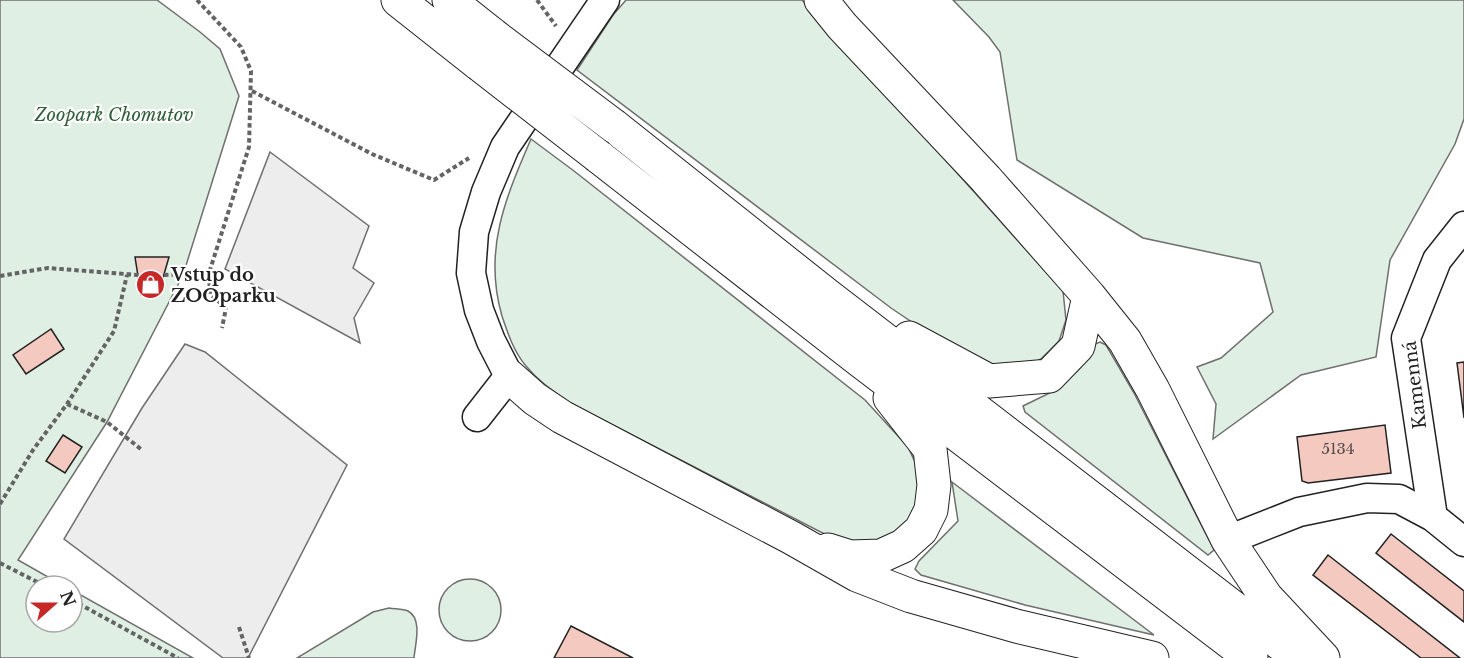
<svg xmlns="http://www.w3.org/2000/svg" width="1464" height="658" font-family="'Libre Baskerville',serif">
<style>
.green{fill:#e0efe3;stroke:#6f6f6f;stroke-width:1.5}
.parking{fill:#ededed;stroke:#6f6f6f;stroke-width:1.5}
.building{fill:#f3c9c0;stroke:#222;stroke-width:1.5}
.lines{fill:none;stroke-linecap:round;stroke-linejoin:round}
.minor-casing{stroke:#222;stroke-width:31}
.highway-casing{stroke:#222;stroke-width:35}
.path{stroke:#646464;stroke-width:4;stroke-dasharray:4.5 3;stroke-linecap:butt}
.minor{stroke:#fff;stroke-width:28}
.highway{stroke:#fff;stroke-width:33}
.highway-bridge-casing{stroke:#222;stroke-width:35;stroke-linecap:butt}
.highway-bridge{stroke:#fff;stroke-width:33}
.labels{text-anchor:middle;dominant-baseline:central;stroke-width:4.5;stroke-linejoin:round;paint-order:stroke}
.number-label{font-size:15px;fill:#564c4a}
.park-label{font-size:18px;font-style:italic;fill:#2f5e38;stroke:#fff}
.poi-label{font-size:18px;font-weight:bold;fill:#222;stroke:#fff;text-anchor:start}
.street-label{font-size:18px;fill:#222;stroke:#fff}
</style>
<rect width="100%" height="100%" fill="#fff"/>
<path class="green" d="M0 0H157L200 32 220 49 239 96 183 275 107 422 18 560 64 586H36V622H72V590L193 658H0Z
M626 0H802L1063 291 1066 320 1059 341 1041 359 1021 370 994 367 952 349 891 308 577 70 613 15Z
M953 0H1464V119L1455 144 1390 260 1376 357 1301 375 1213 439 1216 404 1197 367 1221 358 1273 312 1260 263 1143 238 1017 160 1000 52 989 37Z
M531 139 574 171 865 400 908 447 915 462 920 482 913 517 881 544H844L572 404C555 392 539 382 526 366 514 352 508 334 502 316 483 251 505 199 531 139Z
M1100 342 1106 345 1134 393 1214 550 1208 555 1025 412 1023 406 1058 389 1079 369 1095 344Z
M952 482 1154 635 1025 605 921 575 915 569 919 561 958 521Z
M439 610a31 31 0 1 1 62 0a31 31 0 1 1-62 0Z
M389 608C394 609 403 609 408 611 423 619 415 645 414 658H297L373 612Z"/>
<path class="parking" d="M270 152 369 226 353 268 374 283 354 318 360 343 225 269Z
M185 344 205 352 347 465 248 658H223L64 539 142 408Z"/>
<path class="building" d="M135 257H169L158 295H141Z
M51 329 64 349 26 374 13 355Z
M1464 362V418L1457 363Z
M1385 425 1391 473 1308 483 1302 481 1297 437Z
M63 435 82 447 65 473 46 461Z
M1391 534 1464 591V622L1376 553Z
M1328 555 1460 658H1421L1313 575Z
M571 626 633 658H554Z"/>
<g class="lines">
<defs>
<path id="minor" d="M1464 226 1437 260 1406 338 1433 517 1464 542
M477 417 509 376 491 341 479 310 471 273 474 232 486 192 505 147 605 0
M1228 540 1299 512 1367 498 1399 499 1433 517"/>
<path id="highway" d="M398 0 479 64
M449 0 493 35
M821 0 842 26 986 179 1089 296 1125 341 1153 390 1228 540 1266 597 1323 658
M614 126 828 296 1299 658
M599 157 858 359 1251 658
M909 338 989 381 1049 376 1078 346 1089 296
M509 376 535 399 562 417 792 538 857 575 911 596 1016 626 1152 658
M828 550 850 557 881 556 903 546 921 530 931 510 934 485 930 449 890 398"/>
</defs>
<use href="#minor" class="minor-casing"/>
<use href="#highway" class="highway-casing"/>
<path class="path" d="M197 0 241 47 251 71 249 147 209 273 210 294 226 308 222 328
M537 0 556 26
M252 91 372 154 434 180 469 158
M164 275 209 273
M0 276 48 268 138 275
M67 404 107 422 142 450
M0 504 33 450 67 404 114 331 127 275
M0 563 45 586
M72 600 178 658
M239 627 249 658"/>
<use href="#minor" class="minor"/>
<use href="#highway" class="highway"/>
<defs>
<path id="highway-bridge" d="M493 35 614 126
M479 64 599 157"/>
</defs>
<use href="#highway-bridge" class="highway-bridge-casing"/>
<use href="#highway-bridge" class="highway-bridge"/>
</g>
<defs>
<symbol id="shop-disc" viewBox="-11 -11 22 22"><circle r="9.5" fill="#c62828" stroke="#fff"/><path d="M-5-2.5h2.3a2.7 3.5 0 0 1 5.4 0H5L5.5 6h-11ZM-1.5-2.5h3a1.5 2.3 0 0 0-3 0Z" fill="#fff"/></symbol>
</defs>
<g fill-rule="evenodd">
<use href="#shop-disc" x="134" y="268" width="33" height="33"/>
</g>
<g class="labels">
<g class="number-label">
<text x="1338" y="448">5134</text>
</g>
<g class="park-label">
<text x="114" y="115">Zoopark Chomutov</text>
</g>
<g class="poi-label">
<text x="171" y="275">Vstup do<tspan x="171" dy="21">ZOOparku</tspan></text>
</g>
<g class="street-label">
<text transform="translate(1415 385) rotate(-97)">Kamenná</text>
</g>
</g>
<g transform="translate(54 604) rotate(69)"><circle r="28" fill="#ffffff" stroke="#a7a7a7" stroke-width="1.5"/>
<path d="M0-4.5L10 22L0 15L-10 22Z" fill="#c62828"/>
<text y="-9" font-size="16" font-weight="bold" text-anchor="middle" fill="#222222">N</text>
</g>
</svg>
